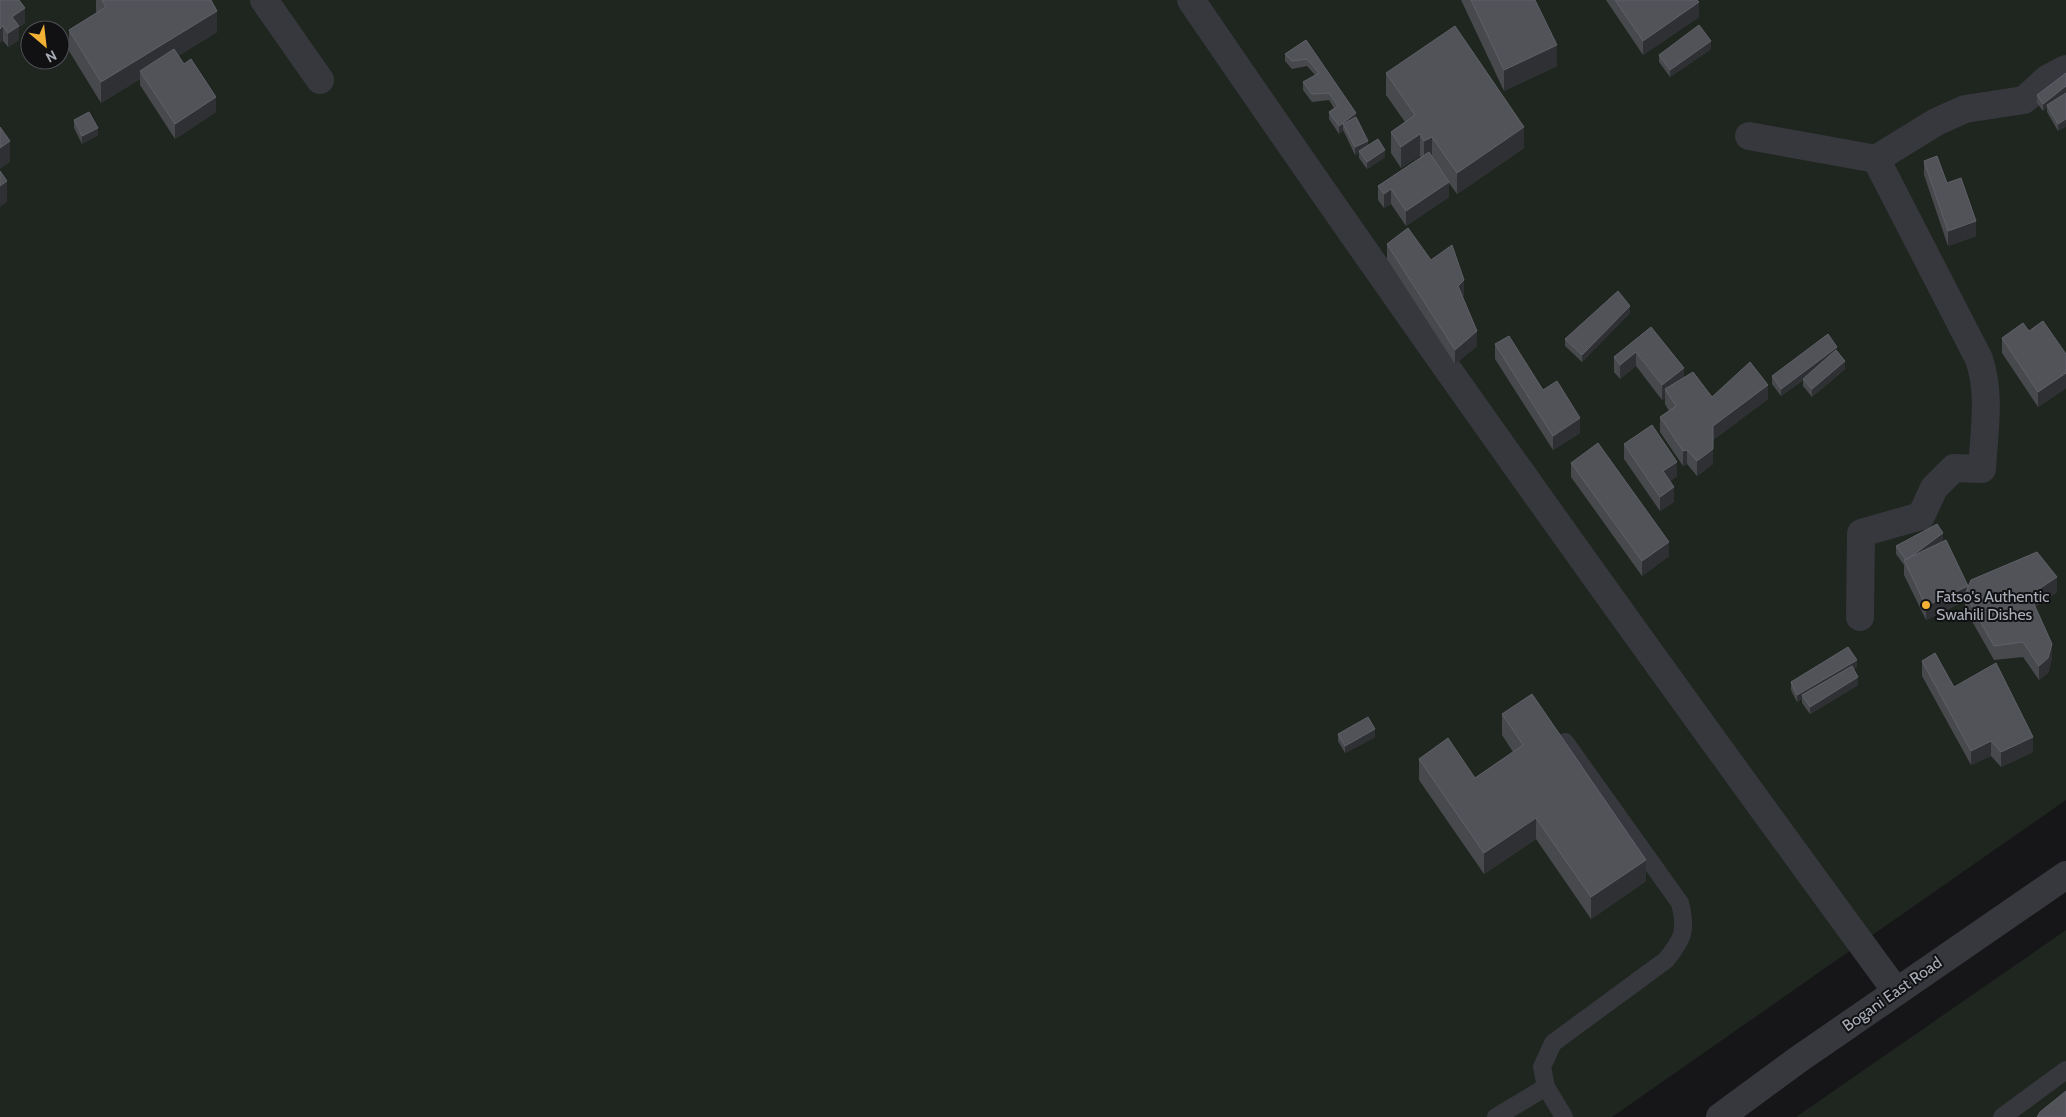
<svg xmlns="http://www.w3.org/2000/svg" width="2066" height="1117" font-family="Cabin,sans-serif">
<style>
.green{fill:#1e261f;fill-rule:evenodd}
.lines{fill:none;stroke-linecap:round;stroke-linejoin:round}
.service{stroke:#37383d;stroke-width:18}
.minor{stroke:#37383d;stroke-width:28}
.wall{fill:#47494d}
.shaded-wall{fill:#2f3033}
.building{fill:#525359;stroke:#5f6168}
.poi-dot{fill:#f2b134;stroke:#111113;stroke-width:2}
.labels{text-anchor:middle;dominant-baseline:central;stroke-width:4;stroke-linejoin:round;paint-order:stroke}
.poi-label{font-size:16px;fill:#a8adb8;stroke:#111113;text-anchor:start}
.street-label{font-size:16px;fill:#a8adb8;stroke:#111113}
</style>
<rect width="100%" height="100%" fill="#161618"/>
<path class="green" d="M0 0H2066V800L1612 1117H0ZM30 30H60V60H30Z
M2066 930V1117H1796Z"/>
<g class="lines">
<path class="service" d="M1496 1117 1546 1087
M1564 1117 1546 1087 1542 1067 1553 1043 1666 960C1683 939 1687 931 1680 903L1565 742
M2002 1117 2066 1070"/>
<path class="minor" d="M264 0 320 80
M1191 0C1420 335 1656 664 1896 991
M1749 136 1876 159
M1860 617 1861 533 1921 516 1934 488 1954 468 1982 469C1984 433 1991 394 1979 359L1876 159 1936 122 1965 109 2024 100 2047 79 2066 69
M1720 1117 1799 1059 2066 875"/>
</g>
<path class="wall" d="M0 0 25 23 19 27V40L8 47 3 41Z
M96 0H211L217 32 178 56 216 112 175 139 140 85V79L101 103 69 51V30L97 13 96 11Z
M1461 0H1535L1557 66 1504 91Z
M1606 0H1697L1699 17 1643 55Z
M1306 40 1356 117 1368 145 1385 157 1367 169 1359 158V153L1355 155 1343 130 1339 134 1329 119V112L1334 108 1329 100 1312 102 1303 90V82L1315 75 1307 66 1292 69 1285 61V54Z
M1711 49 1670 77 1659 62V55Z
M1386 73 1524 148 1457 194 1449 183V197L1406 226 1391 204 1384 208 1378 200V186L1421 157 1420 156 1401 168 1391 153V132L1405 122 1386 95Z
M2066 73 2058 131 2047 112V108L2043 111 2037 103V95Z
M74 120 98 135 82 144 74 128Z
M1924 161 1947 183 1976 236 1948 246 1924 175Z
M1387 244 1431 260 1464 295 1462 297 1477 346 1455 364 1387 259Z
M1630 313 1582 362 1565 346V339Z
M1651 327 1684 378 1712 397 1768 399 1713 440V464L1697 476 1687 464 1683 466 1660 432V417L1669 411 1665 404V398L1662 400 1636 366 1620 379 1614 372V357Z
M2002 338 2066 354V388L2038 407 2002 353Z
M1495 344 1543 390 1580 433 1553 450 1495 359Z
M1837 351 1845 369 1812 397 1803 386V380L1781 396 1772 384V376Z
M1624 444 1677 476 1670 481 1674 502 1660 511 1624 459Z
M1571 463 1669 556 1642 576 1571 477Z
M1943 541 1938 544 1968 588 2057 592 2035 607 2052 658 2048 673 2039 680 2023 657 1994 660 1965 609V601L1926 620 1904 575V565L1896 554V546Z
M1922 661 1954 687 2033 752 2001 767 1991 756 1971 765 1922 676Z
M1857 667 1854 669 1858 685 1810 714 1802 703V699L1797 702 1791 690V682Z
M1502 714 1646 881 1591 919 1536 839 1484 874 1419 780V759L1475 778 1513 752 1502 735Z
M1338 734 1375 737 1345 753 1338 741Z"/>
<path class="shaded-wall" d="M1699 2V17L1643 55V41Z
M25 8V23L19 27V40L8 47V33L12 17Z
M217 11V32L144 77 140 71V79L101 103V82Z
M3 26V41L0 43V29Z
M1711 41V49L1670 77V70Z
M1557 45V66L1504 91V70Z
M2066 86V94L2047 105V108L2043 111V104Z
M216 97V112L175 139V124Z
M1356 113V121L1343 124V130L1339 134V126Z
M2066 119V127L2058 131V124Z
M1524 127V148L1457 194V173Z
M98 128V135L82 144V136Z
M1420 134V156L1401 168V147Z
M1432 137V158L1424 162V141Z
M10 141V162L0 169V148Z
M1368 141V148L1359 151V153L1355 155V147Z
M1385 150V157L1367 169V162Z
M7 181V202L0 207V186Z
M1449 182V197L1406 226V211Z
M1391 189V204L1384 208V194Z
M1976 221V236L1948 246V231Z
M1464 280V295L1458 301V286Z
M1630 306V313L1582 362V355Z
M1477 331V346L1455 364V350Z
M1837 347V354L1781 396V389Z
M1636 352V366L1620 379V365Z
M1845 361V369L1812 397V389Z
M1684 368V383L1665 389V398L1662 400V385Z
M2066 373V388L2038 407V392Z
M1768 385V399L1713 440V426Z
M1580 418V433L1553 450V436Z
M1713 449V464L1697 476V461Z
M1687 450V464L1683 466V451Z
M1677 462V476L1663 486V471Z
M1674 487V502L1660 511V497Z
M1943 533V541L1907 567 1906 560Z
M1669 542V556L1642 576V561Z
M2057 577V592L2030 610V595Z
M1968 586V599L1965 594V601L1926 620V606Z
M2052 644V658L2048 673 2039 680V666Z
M1857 660V667L1804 698 1802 695V699L1797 702V695Z
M1858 677V685L1810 714V707Z
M1375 729V737L1345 753V746Z
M2033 737V752L2001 767V752Z
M1991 741V756L1971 765V751Z
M1536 818V839L1484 874V853Z
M1646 860V881L1591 919V897Z"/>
<path class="building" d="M0 0H19L25 8 12 17 19 26 8 33 3 26 0 29Z
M102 0H211L217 11 101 82 69 30 106 7Z
M1471 0H1535L1557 45 1504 70Z
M1615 0H1697L1699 2 1643 41Z
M1699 25 1711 41 1670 70 1659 55Z
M1455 26 1524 127 1457 173 1432 137 1424 141 1420 134 1401 147 1391 132 1415 115 1386 73Z
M1306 40 1356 113 1339 126 1329 112 1338 106 1329 93 1312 94 1303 82 1319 73 1307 59 1292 61 1285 54Z
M174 49 184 64 191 59 216 97 175 124 140 71Z
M2066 73V86L2043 104 2037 95Z
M2066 93V119L2058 124 2047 105Z
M89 112 98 128 82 136 74 120Z
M1356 117 1368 141 1355 147 1343 124Z
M0 127 10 141 0 148Z
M1378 139 1385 150 1367 162 1359 151Z
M1429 152 1449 182 1406 211 1391 189 1384 194 1378 186Z
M1937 156 1947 183 1961 178 1976 221 1948 231 1924 161Z
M0 171 7 181 0 186Z
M1408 228 1431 260 1452 245 1464 280 1458 286 1477 331 1455 350 1387 244Z
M1618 291 1630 306 1582 355 1565 339Z
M2043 321 2066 354V373L2038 392 2002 338 2023 323 2029 331Z
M1651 327 1684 368 1662 385 1636 352 1620 365 1614 357Z
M1828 334 1837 347 1781 389 1772 376Z
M1509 336 1543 390 1557 381 1580 418 1553 436 1495 344Z
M1836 350 1845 361 1812 389 1803 379Z
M1750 362 1768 385 1713 426V449L1697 461 1687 450 1683 451 1660 417 1676 406 1665 389 1693 372 1712 397Z
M1652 425 1677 462 1663 471 1674 487 1660 497 1624 444Z
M1598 443 1669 542 1642 561 1571 463Z
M1937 524 1943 533 1909 558 1906 560 1896 546Z
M1946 540 1968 586 1926 606 1904 560Z
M2037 552 2057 577 2030 595 2052 644 2048 658 2039 666 2023 642 1994 646 1965 594 1971 580Z
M1848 647 1857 660 1797 695 1791 682Z
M1935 653 1954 687 1996 663 2033 737 2001 752 1991 741 1971 751 1922 661Z
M1852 666 1858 677 1810 707 1802 695Z
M1532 694 1646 860 1591 897 1536 818 1484 853 1419 759 1448 738 1475 778 1523 745 1502 714Z
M1368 717 1375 729 1345 746 1338 734Z
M2066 1091V1117H2037L2040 1112Z"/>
<circle class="poi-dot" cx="1926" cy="605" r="5"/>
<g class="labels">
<g class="poi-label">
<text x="1936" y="596">Fatso's Authentic<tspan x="1936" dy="18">Swahili Dishes</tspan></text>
</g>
<g class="street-label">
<text transform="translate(1892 994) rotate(-35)">Bogani East Road</text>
</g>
</g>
<g transform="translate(45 45) rotate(152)"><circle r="24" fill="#111113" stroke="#4d4f55"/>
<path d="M0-4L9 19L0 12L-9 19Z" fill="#f2b134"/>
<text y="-8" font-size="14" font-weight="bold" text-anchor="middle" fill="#a8adb8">N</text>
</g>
</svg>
